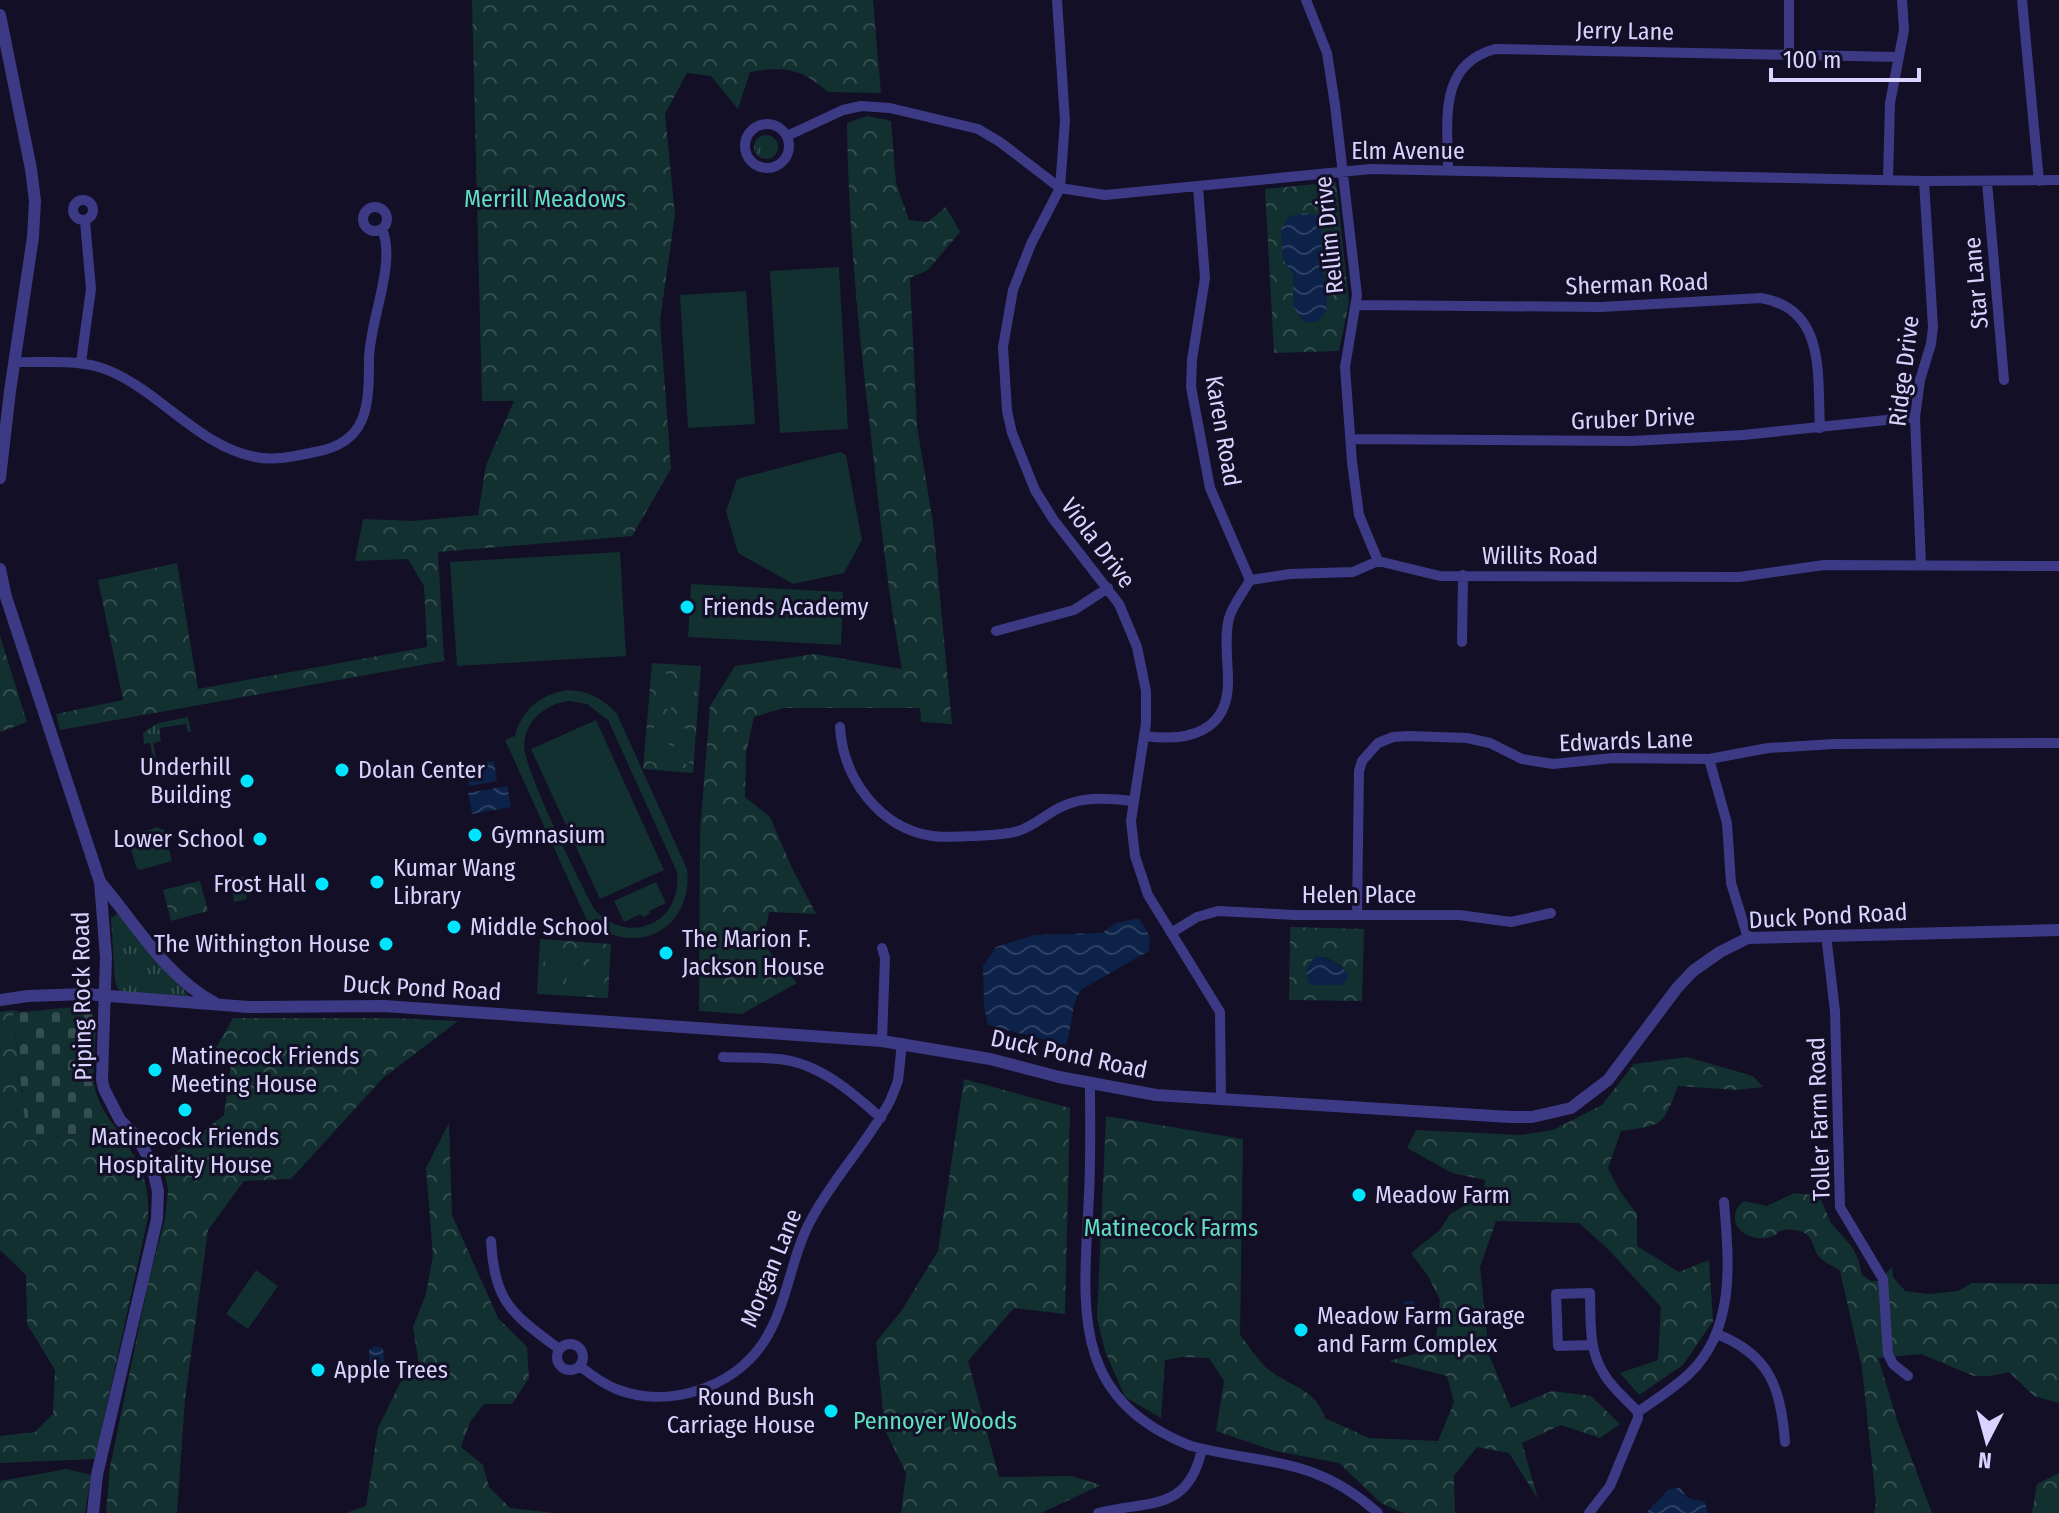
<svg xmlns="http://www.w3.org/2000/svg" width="2059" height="1513" font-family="'Fira Sans Condensed',sans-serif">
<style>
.grass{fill:url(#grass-tufts)}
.forest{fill:url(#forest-crowns);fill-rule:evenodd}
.cemetery{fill:url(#cemetery-stones)}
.garden{fill:#12302f;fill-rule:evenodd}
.water{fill:url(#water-waves)}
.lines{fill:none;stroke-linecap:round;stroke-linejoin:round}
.minor{stroke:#3d3a85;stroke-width:10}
.tertiary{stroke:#3d3a85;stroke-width:12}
.poi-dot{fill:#00e5ff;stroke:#130f26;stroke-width:3}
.labels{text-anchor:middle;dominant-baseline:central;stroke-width:6;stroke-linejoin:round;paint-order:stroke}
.street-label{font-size:24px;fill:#d9d4ff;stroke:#130f26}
.park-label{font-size:24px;fill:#5fe0c0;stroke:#130f26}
.poi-label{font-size:24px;fill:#d9d4ff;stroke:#130f26;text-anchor:start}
</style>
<defs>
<pattern id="grass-tufts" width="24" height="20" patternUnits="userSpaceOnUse" patternTransform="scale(2)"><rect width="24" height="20" fill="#12302f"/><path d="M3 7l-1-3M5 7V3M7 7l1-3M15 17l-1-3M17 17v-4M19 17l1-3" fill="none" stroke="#344d4e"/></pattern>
<pattern id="forest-crowns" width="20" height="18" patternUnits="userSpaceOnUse" patternTransform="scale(2)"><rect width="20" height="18" fill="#12302f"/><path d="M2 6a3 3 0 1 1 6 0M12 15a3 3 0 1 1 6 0" fill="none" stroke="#344d4e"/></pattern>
<pattern id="cemetery-stones" width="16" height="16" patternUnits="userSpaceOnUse" patternTransform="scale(2)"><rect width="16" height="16" fill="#12302f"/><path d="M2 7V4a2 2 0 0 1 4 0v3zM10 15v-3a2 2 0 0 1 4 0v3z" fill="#344d4e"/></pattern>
<pattern id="water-waves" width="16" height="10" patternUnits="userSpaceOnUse" patternTransform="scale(2)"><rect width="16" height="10" fill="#0c2248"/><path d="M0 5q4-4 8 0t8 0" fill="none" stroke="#2f4163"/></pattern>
</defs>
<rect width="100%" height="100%" fill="#130f26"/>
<path class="grass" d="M754 147a12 12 0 1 1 24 0a12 12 0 1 1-24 0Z
M188 717 191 732H188L186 724 159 728 161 741 153 743 158 767 166 766 167 769 147 772V769L155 767 150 743 144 744 143 733 158 723Z
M117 914 121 917 190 997 125 994 118 989 115 981 111 918Z"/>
<path class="forest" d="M472 0H873L881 93 828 92C801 68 784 66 750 72L738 109 711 76 687 73 665 114 675 215 660 320 671 469 632 536 438 552 444 661 60 730 56 714 123 700 98 580 177 563 198 689 427 647 424 586 408 559 355 561 363 519 413 521 478 515 486 465 514 401H482Z
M867 116 891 121 896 183 909 220 928 222 946 207 960 232 928 270 910 278 917 426 933 523 952 724 921 722 920 708H784L754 717 746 753 745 797 770 817 792 868 816 914 769 912 763 944 797 983 742 1014 699 1011 700 832 710 706 735 666 815 654 902 669C887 588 879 508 870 427 858 326 848 224 847 123Z
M1336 182 1349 303 1339 351 1274 353 1265 189ZM1321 226V268L1328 289 1293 306V274Z
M0 636 27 722 0 732Z
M652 663 701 666 693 773 643 769Z
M200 881 208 911 171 921 163 890Z
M1290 927 1364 929 1362 1001 1289 1000ZM1326 957 1341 966 1347 980 1341 985H1314L1306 972 1310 966Z
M540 939 611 944 608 998 537 994Z
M12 1010 22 1012 13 1013 27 1140 117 1129C138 1161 150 1178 148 1218L95 1459 0 1463V1436L35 1432 53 1414 55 1370 27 1324 26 1275 0 1250V1012Z
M233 1018H391L458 1021 383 1078 291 1179 244 1181 208 1230 185 1399 177 1513H106L110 1467 149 1279 165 1219 168 1190 162 1163 224 1115 231 1065 208 1062Z
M1687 1057 1753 1076 1763 1087 1736 1090 1678 1086C1662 1126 1665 1125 1621 1131L1608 1168 1619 1190 1637 1214V1246L1679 1272 1709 1260 1713 1321 1683 1365 1639 1395 1620 1373 1658 1360 1661 1307 1608 1249 1579 1223 1496 1221 1480 1267 1489 1355 1511 1408 1552 1391 1591 1396 1620 1424 1600 1438 1561 1425 1522 1443 1538 1499 1509 1453 1477 1447 1454 1476 1455 1513H1403L1381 1503 1339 1463 1275 1451 1216 1431 1224 1381 1209 1358 1182 1357 1165 1360 1161 1418 1125 1397 1105 1351 1097 1318 1106 1116 1243 1139 1240 1335C1249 1346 1258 1361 1269 1370 1291 1387 1316 1389 1325 1418L1369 1438 1438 1441 1454 1402 1447 1376 1389 1361 1422 1352 1436 1339 1440 1300 1428 1276 1411 1253 1440 1230 1450 1214 1484 1195 1485 1180 1452 1173 1407 1148 1416 1130 1521 1135 1553 1130 1602 1105 1634 1064Z
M964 1079 1070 1108 1065 1314 1014 1308 968 1361 999 1477 1071 1476 1101 1485 1041 1513H901L906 1473 885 1430 876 1342 902 1310 938 1251Z
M449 1123 452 1215 498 1318 527 1347 529 1378 512 1404H484L470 1422 461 1447 483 1465 489 1487 510 1508 555 1513H346L366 1506 378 1428 400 1383 419 1365 413 1327 426 1294 433 1255 426 1168Z
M1794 1193 1813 1195 1821 1200 1831 1223 1852 1247 1858 1259 1862 1275 1871 1281H1879L1892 1267 1893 1277 1905 1291 1929 1294 1958 1291 1972 1283 2059 1284V1403L2034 1396 2009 1372 1991 1376H1974L1921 1354 1878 1358 1898 1423 1932 1513H1874L1876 1503 1862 1368 1840 1271C1831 1264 1821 1262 1816 1252 1812 1244 1812 1236 1803 1232 1797 1230 1790 1229 1784 1230 1772 1233 1784 1231 1773 1236 1759 1243 1734 1234 1735 1217 1735 1209 1739 1205 1744 1201L1767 1206Z
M67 1469 91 1475 85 1513H0V1481Z
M2059 1473V1513H2032L2037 1484Z"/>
<path class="cemetery" d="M82 1006C88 1008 90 1008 92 1013 100 1028 91 1065 94 1084 97 1101 106 1116 117 1129L27 1140 13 1013Z"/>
<path class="garden" d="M839 267 848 429 780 433 770 271Z
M746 291 755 424 688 428 680 295Z
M840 452 846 455 862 540 844 573 793 584 738 553 726 511 737 479Z
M620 552 626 656 457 666 450 562Z
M691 584 843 592 841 645 688 637Z
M657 673 674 674 671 709 655 708Z
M679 674 695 675 693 711 676 709Z
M568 690C589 691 603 698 617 714L687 869C692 905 669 940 630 938 616 938 608 930 594 936L505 740 515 736C522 709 541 694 568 690ZM569 701 587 704 608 720 677 872C683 922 630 947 595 910 581 885 523 767 524 745 526 720 545 704 569 701Z
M596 720 664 870 600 899 531 749Z
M654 727 670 728 668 763 651 762Z
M675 728 692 729 689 764 673 763Z
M157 827 164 830 172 861 140 870 136 867 128 838Z
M244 876 247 899 234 902 230 879Z
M656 882 666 903 649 911 650 914 643 917 641 914 624 922 614 901Z
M546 951 562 952 560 988 544 986Z
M568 953 584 954 582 989 566 988Z
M590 954 606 955 604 990 588 989Z
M256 1270 278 1286 248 1329 226 1314Z"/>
<path class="water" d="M1306 213 1317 215 1321 226V268L1328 289 1326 312 1318 321 1304 323 1293 306V274L1283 260 1281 229 1289 216Z
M494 761 497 781 469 786 466 766Z
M507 786 511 807 472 814 468 793Z
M1139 918 1150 937 1149 951 1082 989C1070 1003 1073 1027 1066 1045L988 1025 984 1007 983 966 996 947 1034 935 1102 933 1116 923Z
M1317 956C1330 957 1339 965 1348 973L1347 980 1341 985H1310L1306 972 1312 960Z
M1404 1301H1414L1416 1325 1405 1326Z
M375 1346 383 1348 385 1366 376 1371 370 1368 369 1350Z
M1680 1488 1688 1498 1705 1502 1707 1513H1646L1669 1489Z"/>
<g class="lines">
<path class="minor" d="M1057 0 1065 121 1060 188 1031 244 1013 290 1003 347 1007 411 1012 433 1035 490 1053 519 1119 604 1137 647 1146 691V723L1131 821 1135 856 1148 895 1220 1012 1221 1100
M1306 0 1327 53 1335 105 1357 295 1345 367 1352 462 1359 515 1378 561
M2022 0 2039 181
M1789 54V0
M745 146a22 22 0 1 1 44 0a22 22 0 1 1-44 0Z
M787 136 843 110 861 106 890 108 978 129 1000 142 1060 188 1105 195 1371 169 1924 181 2059 180
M1448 170C1448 122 1437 65 1495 49L1898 57
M1888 180 1890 103 1904 30 1902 0
M1987 182 2004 380
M1198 187 1205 278 1192 360 1191 387 1210 488 1250 580
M73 210a10 10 0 1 1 20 0a10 10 0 1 1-20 0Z
M363 219a12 12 0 1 1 24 0a12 12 0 1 1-24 0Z
M1356 305 1601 307 1761 298C1827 309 1817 376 1820 428
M14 362C46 363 80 358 110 371 161 393 199 446 255 457 275 461 296 456 315 452 368 443 369 406 369 360 369 321 397 264 382 229
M81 362 91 289 85 221
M1351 439 1632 441 1743 435 1915 417
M1921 565 1915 417 1920 380 1931 344 1933 327 1924 181
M996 631 1074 610 1108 588
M1462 642 1463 575
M840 727C843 778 879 828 932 836 946 838 961 836 975 836 989 835 1005 835 1018 831 1034 826 1046 814 1061 807 1085 795 1109 799 1134 801
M1145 736C1188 742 1229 732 1228 680 1228 660 1224 638 1229 618 1233 604 1243 593 1250 580L1290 574 1353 572 1378 561 1440 576 1739 577 1824 565 2059 566
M1709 759 1727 823 1731 883 1748 938
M1357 915 1359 771 1362 761 1378 743 1393 737 1409 736 1467 738 1490 743 1522 759 1553 764 1613 758 1709 759 1768 748 1834 744 2059 743
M1171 933 1197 917 1218 911 1295 915H1459L1511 922 1551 913
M1826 935 1835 1011 1840 1207 1883 1279 1888 1354 1893 1364 1908 1376
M882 948 885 958 882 1041
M723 1057C742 1058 761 1057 779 1059 819 1063 853 1093 881 1118
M1090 1083C1090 1120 1091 1157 1089 1194 1084 1305 1067 1397 1191 1446 1269 1466 1314 1456 1378 1513
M491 1241C495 1303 511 1313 559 1349
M1717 1334C1770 1355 1781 1388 1785 1442
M557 1357a13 13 0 1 1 26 0a13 13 0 1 1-26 0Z
M1592 1345 1558 1346 1556 1294 1590 1293C1591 1320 1588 1350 1604 1374 1612 1388 1627 1400 1638 1412
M580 1366C591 1375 602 1383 616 1389 667 1409 732 1389 763 1343 788 1306 790 1257 812 1218 834 1177 868 1142 890 1101L898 1081 902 1043
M1098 1513C1148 1500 1188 1513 1202 1449
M1589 1513 1610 1486 1638 1418V1412C1655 1400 1674 1388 1689 1374 1736 1329 1729 1261 1724 1202"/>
<path class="tertiary" d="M0 15 31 169 35 201 33 237 10 391 0 478
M0 569 6 597 100 882 106 957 102 1080 104 1089 120 1120 137 1137 151 1162 158 1191 157 1219 97 1475 93 1513
M100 882C135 923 166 977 215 1003
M0 1000 28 996 85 994 248 1007 384 1006 882 1041 990 1059 1059 1077 1156 1095 1510 1117H1532L1571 1108 1608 1080 1677 988 1693 971 1720 952 1748 938 2059 930"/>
</g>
<g class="poi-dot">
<circle cx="687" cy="607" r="8"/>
<circle cx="342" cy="770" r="8"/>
<circle cx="247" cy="781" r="8"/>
<circle cx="475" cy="835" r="8"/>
<circle cx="260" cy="839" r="8"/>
<circle cx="377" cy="882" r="8"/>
<circle cx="322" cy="884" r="8"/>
<circle cx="454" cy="927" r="8"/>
<circle cx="386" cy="944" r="8"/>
<circle cx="666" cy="953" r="8"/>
<circle cx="155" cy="1070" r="8"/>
<circle cx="185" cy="1110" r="8"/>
<circle cx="1359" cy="1195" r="8"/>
<circle cx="1301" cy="1330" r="8"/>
<circle cx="318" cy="1370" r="8"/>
<circle cx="831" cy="1411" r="8"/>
</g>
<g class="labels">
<g class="street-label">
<text transform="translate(1625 31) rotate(1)">Jerry Lane</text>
<text x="1408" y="151">Elm Avenue</text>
<text transform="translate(1329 235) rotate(-96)">Rellim Drive</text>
<text transform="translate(1976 283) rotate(-95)">Star Lane</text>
<text transform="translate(1637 284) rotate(-2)">Sherman Road</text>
<text transform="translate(1904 371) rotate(-83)">Ridge Drive</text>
<text transform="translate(1633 419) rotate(-2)">Gruber Drive</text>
<text transform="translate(1223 431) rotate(80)">Karen Road</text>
<text transform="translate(1098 543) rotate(53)">Viola Drive</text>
<text x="1540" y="556">Willits Road</text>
<text transform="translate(1626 741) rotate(-2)">Edwards Lane</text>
<text x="1359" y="895">Helen Place</text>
<text transform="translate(1828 916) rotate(-3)">Duck Pond Road</text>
<text transform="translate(422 988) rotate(3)">Duck Pond Road</text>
<text transform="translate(82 996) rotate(-91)">Piping Rock Road</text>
<text transform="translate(1069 1054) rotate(12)">Duck Pond Road</text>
<text transform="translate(1819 1119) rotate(-92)">Toller Farm Road</text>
<text transform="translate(771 1268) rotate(-68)">Morgan Lane</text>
</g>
<g class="park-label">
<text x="545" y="199">Merrill Meadows</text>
<text x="1171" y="1228">Matinecock Farms</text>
<text x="935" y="1421">Pennoyer Woods</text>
</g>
<g class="poi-label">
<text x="703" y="607">Friends Academy</text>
<text x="231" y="767" text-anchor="end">Underhill<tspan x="231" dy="28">Building</tspan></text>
<text x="358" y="770">Dolan Center</text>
<text x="491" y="835">Gymnasium</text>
<text x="244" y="839" text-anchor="end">Lower School</text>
<text x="393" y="868">Kumar Wang<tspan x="393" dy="28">Library</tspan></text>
<text x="306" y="884" text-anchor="end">Frost Hall</text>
<text x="470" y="927">Middle School</text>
<text x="682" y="939">The Marion F.<tspan x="682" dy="28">Jackson House</tspan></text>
<text x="370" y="944" text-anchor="end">The Withington House</text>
<text x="171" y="1056">Matinecock Friends<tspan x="171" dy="28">Meeting House</tspan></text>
<text x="185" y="1137" text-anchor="middle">Matinecock Friends<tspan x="185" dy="28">Hospitality House</tspan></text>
<text x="1375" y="1195">Meadow Farm</text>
<text x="1317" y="1316">Meadow Farm Garage<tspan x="1317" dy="28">and Farm Complex</tspan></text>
<text x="334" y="1370">Apple Trees</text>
<text x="815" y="1397" text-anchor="end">Round Bush<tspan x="815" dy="28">Carriage House</tspan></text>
</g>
</g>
<g transform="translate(1987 1441) rotate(186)" stroke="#130f26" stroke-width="6" paint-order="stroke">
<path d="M0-6L14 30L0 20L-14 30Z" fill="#d9d4ff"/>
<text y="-12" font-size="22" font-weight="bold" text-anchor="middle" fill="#d9d4ff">N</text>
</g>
<path d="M1771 68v12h148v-12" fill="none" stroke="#d9d4ff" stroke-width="4"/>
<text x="1783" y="68" font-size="24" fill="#d9d4ff" stroke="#130f26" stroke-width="6" paint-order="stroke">100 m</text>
</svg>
